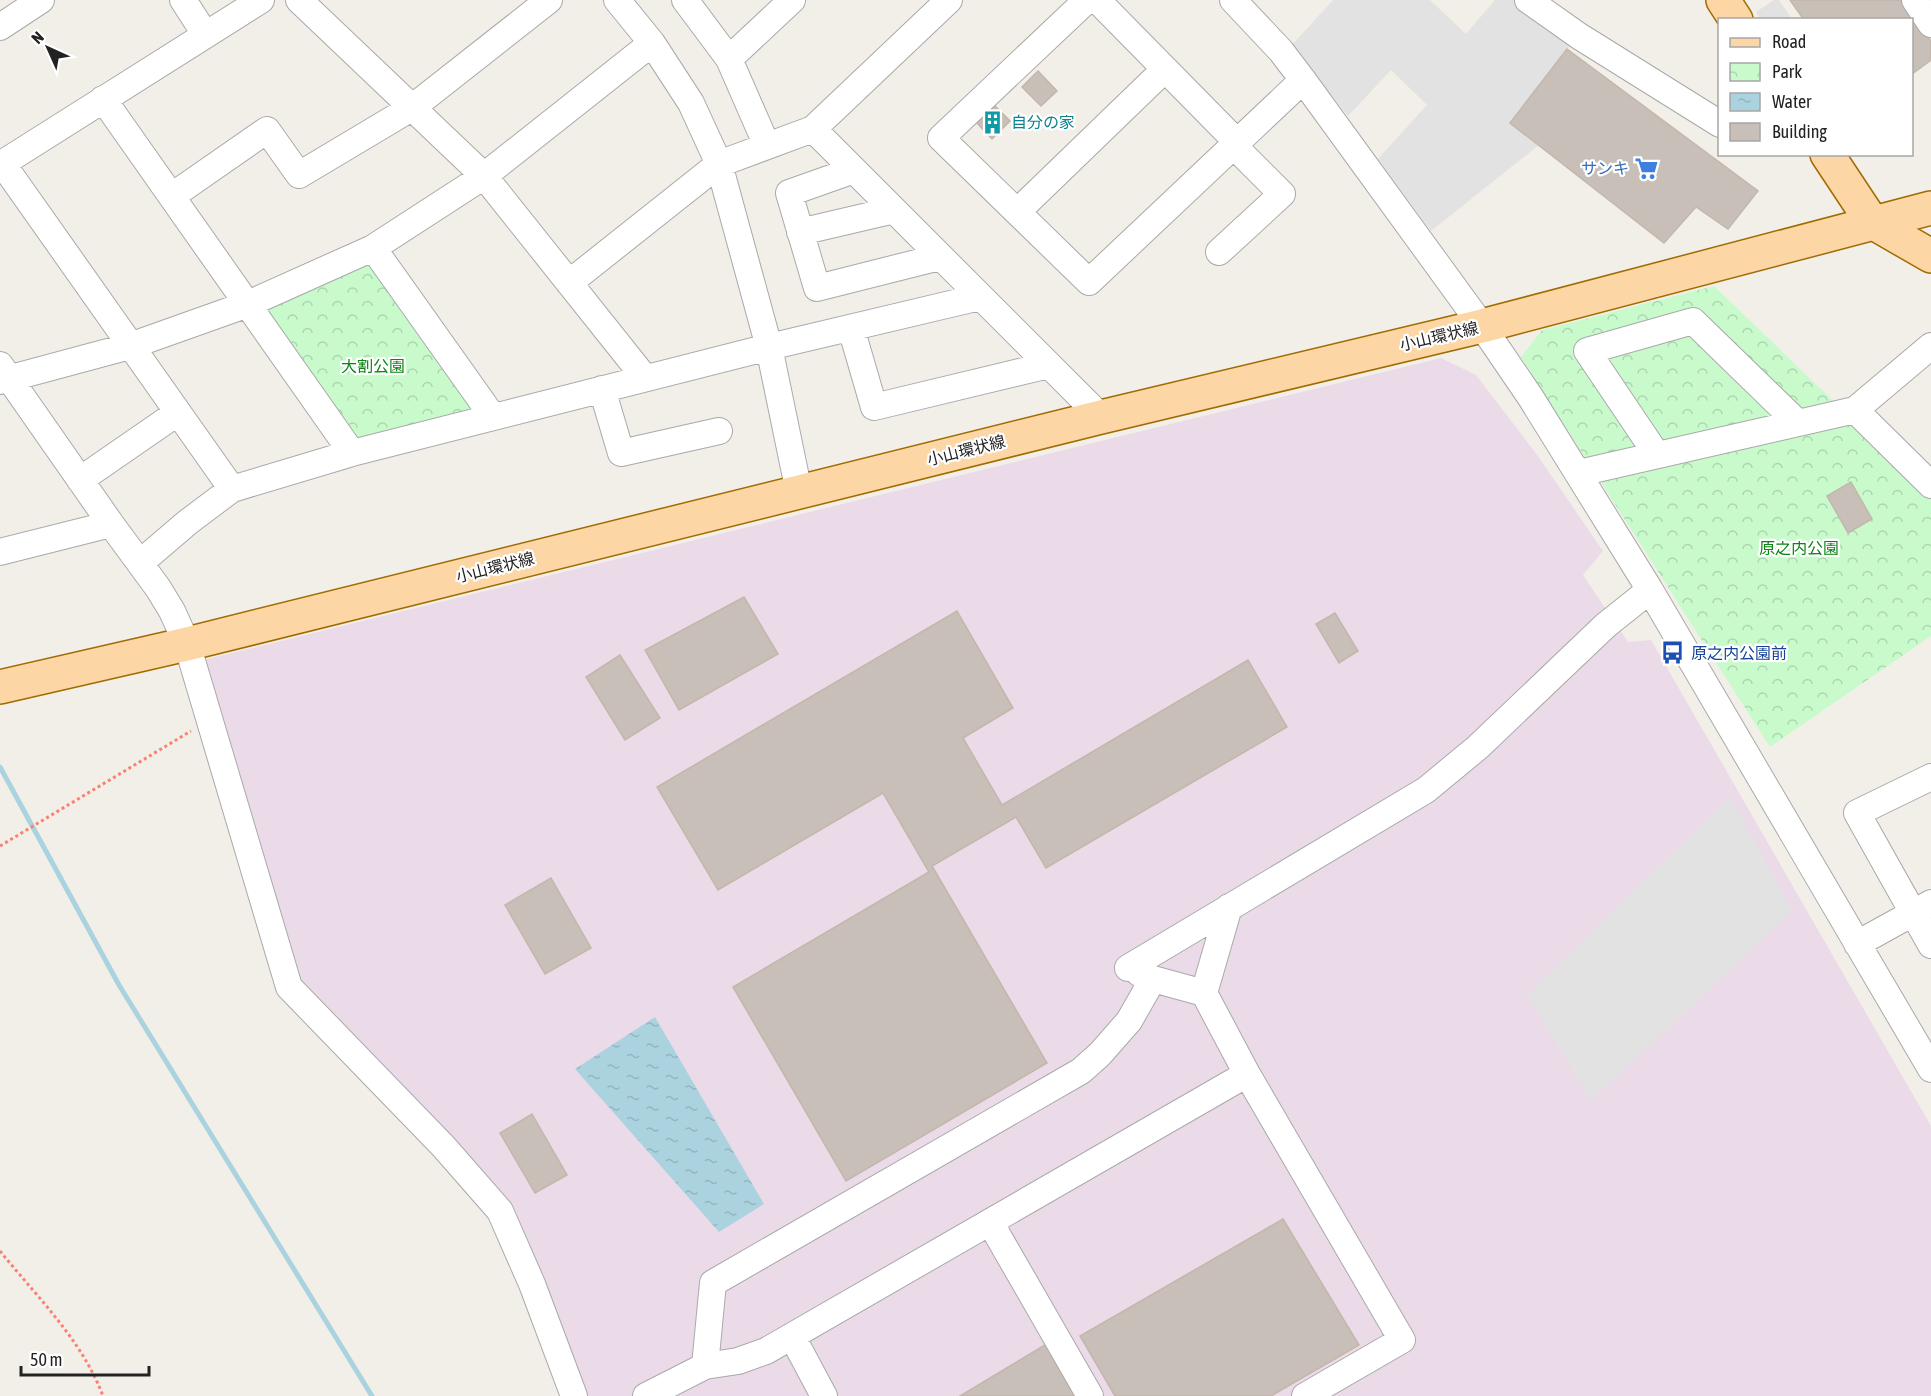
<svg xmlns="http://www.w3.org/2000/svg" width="1931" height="1396" font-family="'Asap Condensed','Noto Sans JP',sans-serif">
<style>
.industrial{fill:#ebdbe8}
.park{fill:url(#park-crowns)}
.parking{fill:#e2e2e2}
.water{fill:url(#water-ripples)}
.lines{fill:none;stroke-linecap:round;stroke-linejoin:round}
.stream{stroke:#aad3df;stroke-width:5}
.building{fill:#c7bfb8;stroke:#c4b6ab;stroke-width:1.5}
.minor-casing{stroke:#a9a9a9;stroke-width:28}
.major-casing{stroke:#a06b00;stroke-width:36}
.path{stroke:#fa8072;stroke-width:3;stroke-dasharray:3 3;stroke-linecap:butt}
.minor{stroke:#fff;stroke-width:26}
.major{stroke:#fcd6a4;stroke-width:33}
.labels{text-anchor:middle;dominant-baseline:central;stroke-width:4.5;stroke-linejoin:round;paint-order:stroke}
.culture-label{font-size:16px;fill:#0d838f;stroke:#fff;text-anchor:start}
.shop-label{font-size:16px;fill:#366cbe;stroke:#fff;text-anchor:end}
.street-label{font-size:16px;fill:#222;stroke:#fff}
.park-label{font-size:16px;fill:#0c8416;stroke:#fff}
.transit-label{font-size:16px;fill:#164399;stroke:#fff;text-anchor:start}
</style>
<defs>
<pattern id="park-crowns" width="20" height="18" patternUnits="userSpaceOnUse" patternTransform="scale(1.5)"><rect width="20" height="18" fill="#c8facc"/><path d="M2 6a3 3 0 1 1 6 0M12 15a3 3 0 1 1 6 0" fill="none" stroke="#acd6af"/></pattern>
<pattern id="water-ripples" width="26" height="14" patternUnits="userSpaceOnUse" patternTransform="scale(1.5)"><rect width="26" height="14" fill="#aad3df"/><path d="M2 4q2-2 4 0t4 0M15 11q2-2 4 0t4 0" fill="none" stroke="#92b5bf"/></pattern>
</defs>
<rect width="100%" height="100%" fill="#f2efe9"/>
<path class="industrial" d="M1441 358 1476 375 1538 456 1603 551 1583 575 1628 642 1651 640 1931 1126V1396H587L543 1283 300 984 203 660Z"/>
<path class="park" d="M372 255 486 414 354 450 254 306Z
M1714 286 1849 416 1931 490V636L1770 747 1521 357 1542 330Z"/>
<path class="parking" d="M1333 0H1430L1466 34 1495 0H1519L1574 40 1510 123 1539 145 1431 231 1378 159 1427 105 1391 70 1348 116 1292 45Z
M1774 0H1779L1792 19H1760L1756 12Z
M1730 797 1792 911 1591 1101 1527 995Z"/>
<path class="water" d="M655 1017 764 1204 719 1232 575 1069Z"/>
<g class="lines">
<path class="stream" d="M0 767 119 985 372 1396"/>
</g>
<path class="building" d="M1790 0H1902L1931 41V60L1912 74V20H1804Z
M1567 49 1758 191 1728 229 1696 207 1664 243 1510 123Z
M1038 71 1057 91 1041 106 1022 87Z
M993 104 1010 121 992 139 976 122Z
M1851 482 1872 519 1848 533 1827 496Z
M744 597 778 654 679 710 645 650Z
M957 611 1013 708 963 738 1002 805 1248 660 1287 727 1046 868 1016 817 932 866 1047 1063 846 1181 733 987 929 872 883 793 718 890 657 787Z
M1335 613 1358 651 1339 663 1316 624Z
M620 655 660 718 625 740 586 677Z
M551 878 591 948 545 974 505 905Z
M532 1114 567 1175 535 1193 500 1133Z
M1283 1219 1359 1345 1271 1396H1115L1080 1336Z
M1048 1343 1078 1396H960Z"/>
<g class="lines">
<defs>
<path id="minor" d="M183 0 205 34
M299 0 484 176 645 378
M617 0 652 43 691 103 719 164 769 347 799 492
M685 0 729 59 767 146
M1087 0 941 138 1089 282 1303 80
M1097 0 1231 136 1234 146 1282 194 1219 252
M1233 0 1281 51 1303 80 1482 326 1531 398 1650 590 1931 1069
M1528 0 1579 36 1720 124
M1915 0 1931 24
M0 27 41 0
M729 59 792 0
M103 99 352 453
M813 129 1101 417
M2 163 232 489
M0 165 261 0
M854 170 789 193 817 288 940 257
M172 196 267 130 299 175 413 107 549 0
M1017 212 1165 69
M800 232 894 210
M373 248 493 417
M569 283 719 164 813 129 949 0
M851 328 874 407 1049 365
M0 365 111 524 158 588 172 611 187 644 289 987 444 1147 500 1211 532 1284 574 1396
M0 381 130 346 248 304 373 248 484 176 652 43
M602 389 621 453 719 431
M1855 410 1931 485
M1657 455 1587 351 1693 321 1798 423
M1579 473 1855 410 1931 346
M80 480 177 413
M0 552 111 524
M140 563 188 522 232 489 352 453 769 347 980 297
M1931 777 1857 813 1931 945
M1229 907 1204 993 1247 1074 1402 1340 1305 1396
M1857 944 1931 903
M1128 968 1426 790 1478 747 1606 625 1650 590
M1139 973 1153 979 1204 993
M990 1222 1090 1396
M792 1336 824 1396
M705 1366 713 1283 1081 1071 1100 1054 1129 1021 1153 979
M646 1396 705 1366 738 1361 766 1351 1247 1074"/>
<path id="major" d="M1723 0 1736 20
M1827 154 1872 222 1931 256
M0 687 187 644 1101 417 1482 326 1931 208"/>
</defs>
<use href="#minor" class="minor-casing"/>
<use href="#major" class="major-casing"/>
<path class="path" d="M0 846 191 731
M0 1251C37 1297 82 1340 103 1396"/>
<use href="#minor" class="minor"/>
<use href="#major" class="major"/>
</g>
<defs>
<symbol id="building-bare" viewBox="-9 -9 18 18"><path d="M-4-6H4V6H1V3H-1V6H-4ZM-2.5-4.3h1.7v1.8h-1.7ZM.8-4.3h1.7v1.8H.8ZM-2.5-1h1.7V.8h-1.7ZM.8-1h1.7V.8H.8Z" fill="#0f9aa8" stroke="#fff" stroke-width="2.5" paint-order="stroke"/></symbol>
<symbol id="supermarket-bare" viewBox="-9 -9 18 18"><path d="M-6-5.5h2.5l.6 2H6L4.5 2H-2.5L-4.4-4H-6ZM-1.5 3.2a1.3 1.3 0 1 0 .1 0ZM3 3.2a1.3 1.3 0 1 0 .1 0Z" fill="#3f7fe0" stroke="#fff" stroke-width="2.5" paint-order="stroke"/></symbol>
<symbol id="bus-bare" viewBox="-9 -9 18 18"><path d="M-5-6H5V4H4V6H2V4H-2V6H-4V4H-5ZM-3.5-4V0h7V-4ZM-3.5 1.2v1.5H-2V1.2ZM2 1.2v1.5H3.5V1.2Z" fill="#1a4fb4" stroke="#fff" stroke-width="2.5" paint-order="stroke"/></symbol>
</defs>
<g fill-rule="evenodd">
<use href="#building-bare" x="976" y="106" width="33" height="33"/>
<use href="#supermarket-bare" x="1630" y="152" width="33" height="33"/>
<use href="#bus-bare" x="1656" y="636" width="33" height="33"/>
</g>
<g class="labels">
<g class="culture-label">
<text x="1011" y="122">自分の家</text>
</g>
<g class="shop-label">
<text x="1629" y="168">サンキ</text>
</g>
<g class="street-label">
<text transform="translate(1439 336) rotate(-13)">小山環状線</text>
<text transform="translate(966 450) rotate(-14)">小山環状線</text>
<text transform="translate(495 567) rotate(-14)">小山環状線</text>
</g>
<g class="park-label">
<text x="373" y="366">大割公園</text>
<text x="1799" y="548">原之内公園</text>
</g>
<g class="transit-label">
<text x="1691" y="653">原之内公園前</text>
</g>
</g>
<rect x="1718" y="18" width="195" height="138" fill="#ffffff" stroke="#a7a7a7" stroke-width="1.5"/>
<rect x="1730" y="38" width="30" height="9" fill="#fcd6a4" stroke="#a7a7a7" stroke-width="1.5"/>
<text x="1772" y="48" font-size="18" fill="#222222">Road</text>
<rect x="1730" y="63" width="30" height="18" fill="url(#park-crowns)" stroke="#a7a7a7" stroke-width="1.5"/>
<text x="1772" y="78" font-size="18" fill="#222222">Park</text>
<rect x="1730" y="93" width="30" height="18" fill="url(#water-ripples)" stroke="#a7a7a7" stroke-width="1.5"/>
<text x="1772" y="108" font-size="18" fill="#222222">Water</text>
<rect x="1730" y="123" width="30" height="18" fill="#c7bfb8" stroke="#a7a7a7" stroke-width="1.5"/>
<text x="1772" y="138" font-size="18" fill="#222222">Building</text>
<g transform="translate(48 48) rotate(315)" stroke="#ffffff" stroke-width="4.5" paint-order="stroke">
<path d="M0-4.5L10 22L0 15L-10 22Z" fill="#222222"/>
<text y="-9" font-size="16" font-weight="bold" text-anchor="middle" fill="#222222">N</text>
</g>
<path d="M21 1366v9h128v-9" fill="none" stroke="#222222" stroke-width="3"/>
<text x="30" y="1366" font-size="18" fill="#222222" stroke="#ffffff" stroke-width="4.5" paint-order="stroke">50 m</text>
</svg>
